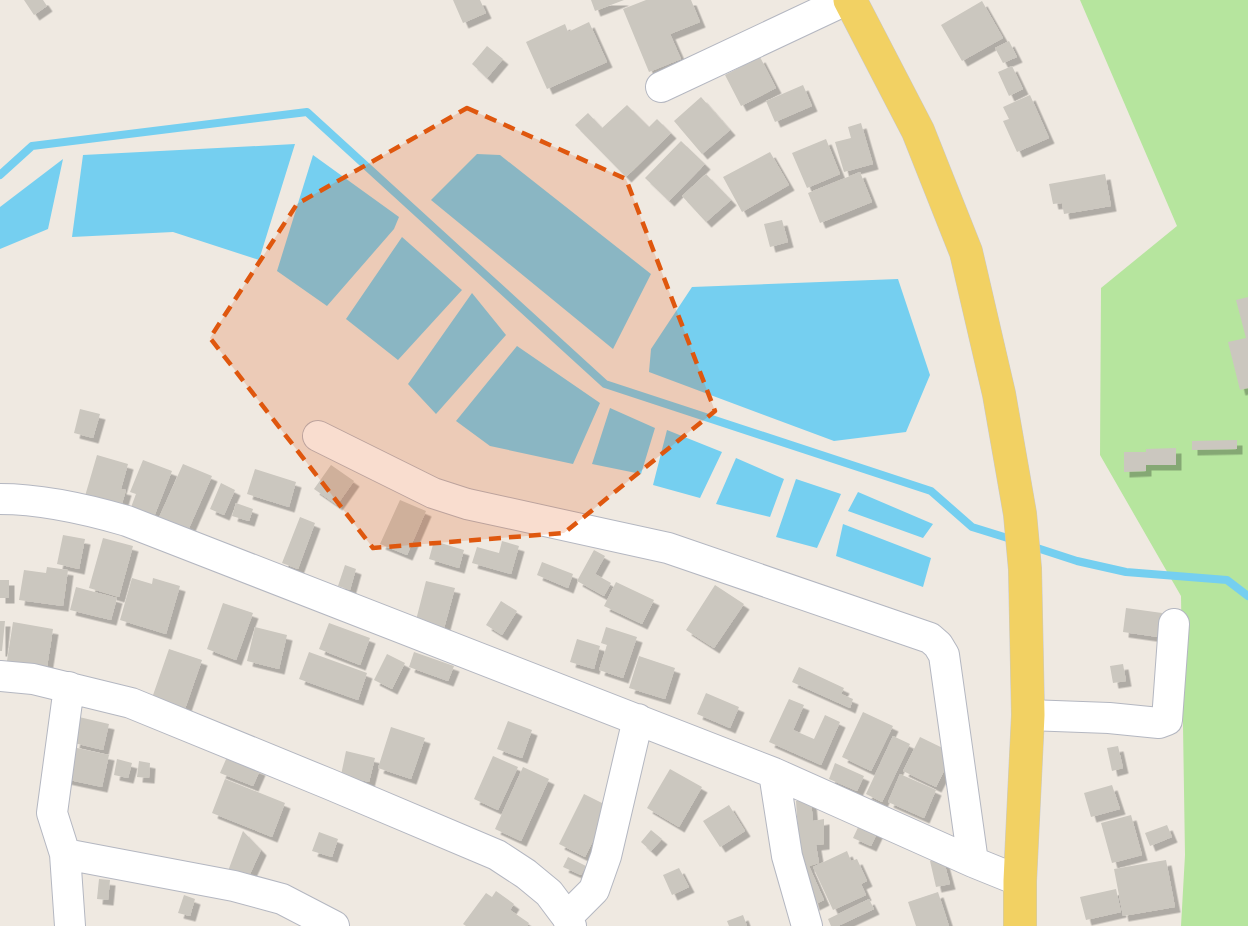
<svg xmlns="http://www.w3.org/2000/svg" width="1248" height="926" font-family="Jost,sans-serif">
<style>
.green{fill:#b6e59e}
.water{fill:#75cff0}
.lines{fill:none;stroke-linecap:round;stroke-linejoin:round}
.stream{stroke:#75cff0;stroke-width:8}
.building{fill:#cbc7bf;filter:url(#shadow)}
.minor-casing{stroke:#b4b7c1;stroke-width:32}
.major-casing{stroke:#c9c9c9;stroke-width:34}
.minor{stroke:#fff;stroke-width:30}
.major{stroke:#f2d163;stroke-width:33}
.marked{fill:#df570e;fill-opacity:0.2;stroke:#df570e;stroke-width:4.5;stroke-dasharray:12 8;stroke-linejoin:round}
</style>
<defs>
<filter id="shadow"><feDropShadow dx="5.5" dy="5.5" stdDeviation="0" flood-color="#0004"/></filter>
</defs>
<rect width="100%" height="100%" fill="#efe9e1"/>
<path class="green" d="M1080 0H1248V926H1181L1185 855 1181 596 1100 455 1101 288 1177 226Z"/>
<path class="water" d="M295 144 259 260 173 232 72 237 83 155Z
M477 154 500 155 651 274 613 349 431 200Z
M313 155 399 217 394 229 327 306 277 271Z
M63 159 48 229 0 249V207Z
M402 237 462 290 398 360 346 319Z
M898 279 930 375 906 432 834 441 649 372 651 349 692 287Z
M472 293 506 335 436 414 408 384Z
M517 346 600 403 573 464 490 446 456 421Z
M610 408 655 428 641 474 592 464Z
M667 430 722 452 700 498 653 485Z
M736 458 784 479 770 517 716 504Z
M796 479 841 494 817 548 776 537Z
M858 492 933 524 923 538 848 511Z
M843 524 931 558 923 587 836 556Z"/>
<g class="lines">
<path class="stream" d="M0 175 32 146 307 112 605 384 931 491 972 527 1014 540
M1031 546 1077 561 1126 572 1227 580 1248 596"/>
</g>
<path class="building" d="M24 0H43L47 6 34 15Z
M453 0H480L486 13 463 23Z
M591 0H624L595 11Z
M646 0H691L700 22 670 34 681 59 649 72 623 9Z
M982 1 1003 38 962 61 941 25Z
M589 22 607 62 547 89 526 42 565 24 568 32Z
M1009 41 1017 57 1003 63 995 48Z
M487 46 503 59 487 78 472 64Z
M760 57 776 88 741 106 725 75Z
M1012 66 1023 89 1009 96 998 72Z
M803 85 812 106 775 122 766 101Z
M1030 95 1049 138 1017 152 1003 121 1009 119 1003 107Z
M701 97 730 130 702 154 674 121Z
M627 105 649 127 657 119 671 133 626 177 575 125 588 113 602 128Z
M861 123 873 164 844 172 835 142 851 138 848 127Z
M826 139 840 174 807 188 792 153Z
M681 141 705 164 669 201 645 178Z
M770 152 789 185 742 212 723 177Z
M860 172 872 202 820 223 808 193Z
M706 174 731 200 706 222 682 196Z
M1105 174 1111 206 1064 214 1062 203 1053 204 1049 184Z
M782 220 788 242 770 247 764 224Z
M1248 297V388L1240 390 1228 342 1246 338 1236 300Z
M80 409 100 414 93 438 74 433Z
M1237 440V449L1192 450V441Z
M1176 448V465H1146V471L1124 472V452H1146V449Z
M97 455 128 464 121 489 126 490 119 514 83 503Z
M143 460 172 471 150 527 127 518 136 494 130 492Z
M183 464 212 476 186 535 157 522Z
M331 465 354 481 337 505 314 489Z
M255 469 296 482 289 507 247 494Z
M221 483 235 490 224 515 210 509Z
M400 500 426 511 407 555 380 544Z
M236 503 253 509 249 521 232 516Z
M300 517 315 523 298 569 282 563Z
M63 535 85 539 79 569 57 564Z
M103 538 133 546 119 597 89 588Z
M434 541 464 550 459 568 429 559Z
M502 541 519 546 511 574 472 563 477 547 499 553Z
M594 550 605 556 595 574 611 583 604 596 577 581Z
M542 562 573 574 568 588 537 575Z
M345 565 356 569 350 590 338 586Z
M47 567 68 570 63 606 19 600 24 570 46 573Z
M132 578 152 584 153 578 180 586 166 634 120 620Z
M0 580H9V598H0Z
M426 581 455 588 443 632 415 624Z
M616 582 654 600 642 624 604 606Z
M715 585 744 604 714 648 686 630Z
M76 587 117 598 111 620 70 610Z
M501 601 517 611 502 635 486 625Z
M223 603 253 613 236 660 207 649Z
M1126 608 1162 613 1158 637 1123 632Z
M0 621H5L2 651H0Z
M13 622 53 629 47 667 7 661Z
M329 623 370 638 360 665 319 649Z
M255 627 287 635 279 669 247 661Z
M606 627 637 637 623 678 599 670 607 645 601 643Z
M577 639 600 646 594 669 570 662Z
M169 649 202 660 185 709 152 698Z
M309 652 367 673 358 700 299 679Z
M414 652 454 666 448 681 409 667Z
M387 654 405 663 392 689 374 680Z
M639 656 675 668 665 699 629 688Z
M1123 664 1126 681 1113 683 1110 666Z
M799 667 844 688 841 694 853 699 850 708 792 682Z
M706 693 739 707 730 728 697 714Z
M789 699 804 705 793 730 814 739 825 715 840 722 821 765 769 742Z
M863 712 893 726 871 771 842 757Z
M79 717 109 724 103 750 74 743Z
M508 721 532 730 522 758 497 749Z
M391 727 425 738 411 779 378 768Z
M893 736 910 744 882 802 866 794Z
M920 737 953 753 936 787 903 771Z
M68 746 109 755 102 787 60 778Z
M1118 746 1123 768 1112 771 1107 748Z
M346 751 375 758 369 782 341 775Z
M493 756 518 767 498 810 474 799Z
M227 757 260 770 253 786 220 773Z
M117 759 132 763 128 778 114 775Z
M139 761 150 763 149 778 137 777Z
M835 763 864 776 857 791 829 779Z
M523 767 549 779 521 841 495 829Z
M670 769 702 787 679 827 647 808Z
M900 774 936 790 924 818 888 802Z
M225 779 285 803 272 837 212 813Z
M1112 785 1120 809 1091 817 1084 793Z
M584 794 610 807 585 857 559 844Z
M796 801H811L813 821 824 819V844L816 845 819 863 809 866 824 900 814 905 799 847Z
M729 805 745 831 720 847 703 821Z
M1131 815 1142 855 1112 863 1101 823Z
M861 821 879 829 871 846 853 838Z
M1167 825 1172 837 1150 846 1145 833Z
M651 830 662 839 651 851 641 842Z
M243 831 261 850 250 874 228 871Z
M319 832 338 839 332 857 312 851Z
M847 851 851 861 857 859 867 881 861 884 866 895 833 910 813 867Z
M568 857 586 866 581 875 563 867Z
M943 858 950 884 936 887 930 861Z
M1166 860 1175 907 1123 916 1114 869Z
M679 868 689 887 672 895 663 875Z
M99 879 110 880 108 900 97 899Z
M1116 889 1121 912 1086 920 1080 897Z
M496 891 514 904 510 910 529 923 527 926H466L463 924 486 893 492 897Z
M938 892 949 926H916L908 902Z
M184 895 195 899 190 916 178 913Z
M869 899 874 909 838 926H831L828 919Z
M743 915 747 926H729L727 921Z"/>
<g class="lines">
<defs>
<path id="minor" d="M661 87 846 0
M318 436 433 493 467 504 668 548 930 638 938 645 944 655 973 862
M0 499C43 499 86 509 127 521L774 773 973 862 1020 881
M0 676 33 679 131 703 329 784 497 855 526 874 549 893 567 917 571 926
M69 687 52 813 65 854 70 926
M1028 715 1109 718 1159 723 1167 720 1174 624
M774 773 787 856 807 926
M65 854 234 886 282 899 334 926
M567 917 594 890 606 856 638 719"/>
<path id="major" d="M850 0 918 131 966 252 999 394 1020 514 1025 569 1028 715 1020 881V926"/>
</defs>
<use href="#minor" class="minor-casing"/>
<use href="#major" class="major-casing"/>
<use href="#minor" class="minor"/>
<use href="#major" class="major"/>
</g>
<path class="marked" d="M467 108 626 179 715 411 564 533 373 548 210 338 297 204Z"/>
</svg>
